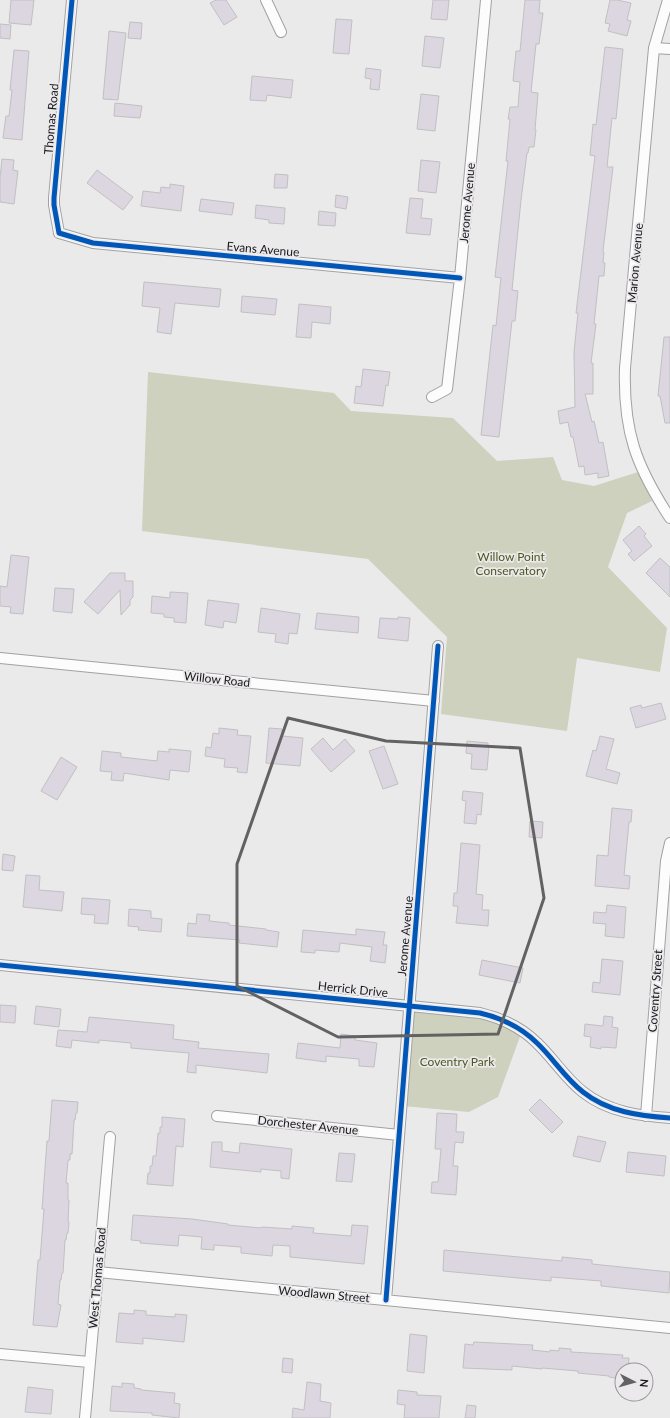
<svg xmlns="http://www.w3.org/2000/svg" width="670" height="1418" font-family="Lato,sans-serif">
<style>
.green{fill:#cdd1bd}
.building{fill:#dcd6e0;stroke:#c1c0c1}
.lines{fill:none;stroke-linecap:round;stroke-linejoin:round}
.street-casing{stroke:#a2a1a2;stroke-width:12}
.street{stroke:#fcfcfc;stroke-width:10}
.cycleway-casing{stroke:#ebe9ec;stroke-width:8}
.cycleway{stroke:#0057b8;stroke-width:5}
.marked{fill:none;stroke:#626263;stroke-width:3;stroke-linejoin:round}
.labels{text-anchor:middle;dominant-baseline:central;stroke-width:3.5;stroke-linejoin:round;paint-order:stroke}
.street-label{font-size:12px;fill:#19191a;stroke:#ebe9ec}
.park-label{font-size:12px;fill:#4d581c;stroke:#ebe9ec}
</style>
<rect width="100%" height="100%" fill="#ebeaeb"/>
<path class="green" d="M148 372 334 393 351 411 453 418 497 461 553 457 562 480 594 486 638 472 652 501 627 513 608 567 667 628 660 672 577 658 567 731 441 714 447 637 368 559 142 531Z
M412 1007 471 1013 522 1031 498 1097 469 1112 403 1106Z"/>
<path class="building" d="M11 0H34L31 25 9 23Z
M216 0H226L237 17 224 25 210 3Z
M433 0H449L447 20 431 19Z
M525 0H540L539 13H543L539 44H536L531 92 538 93 535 130H536L534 147H529L528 153H527L521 200 512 290 518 291 515 321H512L499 437 481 435 493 325 496 326 501 278 495 277 508 161H506L510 119H508L510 107H518L520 82 513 81 516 51H520Z
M610 0H617L631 3 627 20 631 21 627 36 608 31 610 24 605 23Z
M336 19 352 20 349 54 333 53Z
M130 22 142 23 141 39 128 38Z
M0 24 11 25 10 39 0 38Z
M109 31 126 33 118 100 103 99Z
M425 36 444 38 440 68 422 66Z
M605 47 623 49 616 119 612 118 607 167H613L603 251 604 252 603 263H605L604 276H599L594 324H596L591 363H593V394H585L592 422 594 421 599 443 603 442 609 476 598 478V473L585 475 584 466 579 467 573 437H571L568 422 560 424 558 411 575 407 574 352 578 313H576L595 156 590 155 593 124 596 125Z
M14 50 29 51 22 140 3 138 6 116H9L12 90H10Z
M366 68 381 70 379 90 370 89 371 79 365 78Z
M252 76 293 80 291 98 267 95 266 101 250 100Z
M421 94 439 96 435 131 417 129Z
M115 103 142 106 140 118 114 116Z
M2 159 14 160 13 170 18 171 14 204 0 202V178Z
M421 160 440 162 436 193 418 191Z
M97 170 133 197 123 210 87 183Z
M275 174 288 175 287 188H274Z
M170 184 184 186 181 211 141 206 143 191 160 193 161 187 170 188Z
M336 195 348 197 346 209 335 207Z
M410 198 423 199 421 218 432 219 430 235 406 233Z
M201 199 234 203 232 215 199 211Z
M256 205 285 208 284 224 269 223V220L255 218Z
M319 211 336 213 335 226 318 225Z
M144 282 221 289 219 307 175 303 171 334 157 332 160 308 142 306Z
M242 296 277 299 275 315 241 312Z
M299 304 331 307 330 324 312 322 311 338 296 337Z
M664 337H670V423H665L660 396H658Z
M363 369 390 372 388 386 386 385 383 406 354 403 356 386 361 387Z
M639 526 646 534 644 536 652 546 634 561 628 554 632 551 623 540Z
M11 555 29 557 23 614 10 613 11 607 0 606V586L7 587Z
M660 558 670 567V597L646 573Z
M110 573H125V581H133V597L130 600V605L121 615 120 590 98 614 84 602Z
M55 588 74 589 72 613 53 611Z
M170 592 188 593 186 623 174 622V618L164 617V614L151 613 152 596 170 598Z
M208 600 239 604 236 623 224 621 223 628 205 625Z
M261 608 300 614 297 634 289 633 288 644 275 642 276 634 258 632Z
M317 613 359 617 358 633 315 629Z
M398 617 410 618 408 641 378 638 380 618 398 619Z
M661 703 666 719 636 728 630 708 641 705 642 708Z
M219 728 238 730 237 735 251 736 247 773 237 772 238 768 224 767 225 759 205 756 206 747 211 748 213 733 219 734Z
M269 728 282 729V736L303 738 300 766 266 763Z
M600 736 614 739 606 769 620 773 617 784 586 776 593 750 596 751Z
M323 738 333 750 345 739 355 751 331 772 311 749Z
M467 741 488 743V747H489L487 770 471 769 472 754 466 753Z
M384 746 398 784 383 789 369 751Z
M169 749 191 751 189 772 170 770 169 780 124 773 123 781 111 780 112 772 100 771 102 751 121 753V757L157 761 158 751 169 752Z
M61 757 77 767 57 800 41 791Z
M463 791 483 793 481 815 477 814 476 824 464 823 466 801 462 800Z
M612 808 632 810 631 822H629L624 875 630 876 629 889 595 886 597 855 608 856Z
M530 821 543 822 542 838 529 837Z
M461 843 480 845 476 894 483 895 482 910H489L488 926 456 923 458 906H453L454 893H457Z
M3 854 15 856 13 871 2 870Z
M26 875 40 876 39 890 64 892 62 911 23 907Z
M82 898 110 900 108 924 94 923 95 915 81 914Z
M607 905 626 907 624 938 605 936 606 924 593 923 594 912 606 913Z
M129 909 151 911V918L162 919 161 932 138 930 139 927 128 926Z
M197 914 210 915 209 921 229 923V925L266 929V930L279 932 277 947 239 943 240 940 187 936 188 923 196 924Z
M356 929 385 932 383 945H387L385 963 370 961 372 947 340 943 339 952 315 950V953L301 952 303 930 356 935Z
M602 959 623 961 620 995 592 992 593 982 600 983Z
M482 960 523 968 520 983 479 975Z
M0 1005 16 1006 15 1023 0 1022Z
M36 1006 61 1009 59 1027 34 1024Z
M604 1016 613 1017 612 1027 618 1028 616 1048 601 1047V1049L590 1047 591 1037 584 1036 585 1024 603 1026Z
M89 1017 174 1025 173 1039 199 1042 198 1048 269 1054 267 1073 196 1065V1073L187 1072 189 1053 131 1048V1043L99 1040V1043L72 1040 71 1048 56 1046 58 1030 87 1032Z
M341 1034 355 1036V1040L377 1043 374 1067 359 1066V1059L326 1056V1062L296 1058 298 1043 340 1048Z
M540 1099 563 1122 552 1133 529 1110Z
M52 1100 78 1102 77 1113H76L75 1120H74L72 1154H70V1160H68L66 1183H68V1200H69L68 1222H69L68 1233H67L66 1240H65L63 1273H62L61 1280H60L58 1304 61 1305 57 1327 33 1325 38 1260H40L44 1209H42L47 1141H49Z
M437 1113 457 1114 456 1132H464L463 1143 455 1142 453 1166H458L456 1195 431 1193 432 1182H438L441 1149H435Z
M162 1117 185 1119 183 1147 176 1146 173 1186 147 1184 148 1173H150V1166H152L153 1156H156L158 1133H160V1127H162Z
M578 1136 606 1142 600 1162 573 1156Z
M212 1142H222V1151L239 1153 240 1143 292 1149 289 1179 281 1178V1171L261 1169V1172L210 1167Z
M628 1152 666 1156 664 1176 626 1172Z
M339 1153 355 1154 352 1182 336 1181Z
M133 1215 192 1219 228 1224V1225L261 1228 262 1227 292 1229V1226L314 1228 313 1233 351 1236 352 1225 368 1226 364 1264 290 1257V1246L273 1245 272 1256 241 1253V1247L214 1245V1250L201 1249 202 1237 179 1235 178 1246 140 1243 141 1241 131 1240Z
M444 1250 562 1261V1257L592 1260V1264L670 1272 669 1293 601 1286V1281L551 1277V1281L443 1271Z
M134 1310 146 1311V1315L175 1317V1314L187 1315 184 1342 143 1338V1344L116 1342 119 1313 134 1314Z
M410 1334 427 1336 424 1373 407 1371Z
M474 1342 533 1345 532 1350 550 1352V1350L559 1351V1348L571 1349V1352L623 1355 622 1358H629L628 1370H622V1379L609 1377V1376L578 1373V1371L542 1368V1369L512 1366V1370L463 1368 465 1344 473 1345Z
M283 1358 293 1359 292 1373 282 1372Z
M307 1382 321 1384 320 1401 331 1403 330 1418H292L293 1408 304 1410Z
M122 1383 134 1384V1388L141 1389V1390L175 1393 174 1403 180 1404 179 1418 152 1415V1413L110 1411 112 1386 122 1387Z
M28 1387 53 1390 51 1414 25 1412Z
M398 1390 417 1392V1395L441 1396 439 1418H404L405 1405 397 1404Z
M467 1405 476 1406 475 1418H465Z"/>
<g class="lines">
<defs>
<path id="street" d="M72 0 54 198V205L59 233 93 243 460 278
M266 0 281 32
M668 0 654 48 625 368C623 431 636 466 670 518
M654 48 670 49
M432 397 447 389 460 278 486 0
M0 658 434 701
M0 965 480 1013C501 1018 521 1027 537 1043 553 1058 565 1078 583 1092 608 1112 640 1116 670 1118
M217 1116 399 1135
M646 1116 666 861 670 843
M98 1272 670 1328
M386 1300 438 646
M0 1354 89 1362
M85 1418 110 1137"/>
</defs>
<use href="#street" class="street-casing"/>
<use href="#street" class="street"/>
<defs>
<path id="cycleway" d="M72 0 54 198V205L59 233 93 243 460 278
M0 965 480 1013C501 1018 521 1027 537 1043 553 1058 565 1078 583 1092 608 1112 640 1116 670 1118
M386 1300 438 646"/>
</defs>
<use href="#cycleway" class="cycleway-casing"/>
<use href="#cycleway" class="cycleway"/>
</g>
<path class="marked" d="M288 718 386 741 520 748 544 898 498 1034 338 1037 237 986V864Z"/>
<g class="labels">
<g class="street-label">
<text transform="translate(51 119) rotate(-85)">Thomas Road</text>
<text transform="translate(467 203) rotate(-85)">Jerome Avenue</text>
<text transform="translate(263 249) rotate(5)">Evans Avenue</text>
<text transform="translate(635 263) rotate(-85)">Marion Avenue</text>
<text transform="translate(217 679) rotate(6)">Willow Road</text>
<text transform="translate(405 936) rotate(-85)">Jerome Avenue</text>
<text transform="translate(353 989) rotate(6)">Herrick Drive</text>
<text transform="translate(655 991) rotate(-86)">Coventry Street</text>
<text transform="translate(308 1125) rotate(6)">Dorchester Avenue</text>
<text transform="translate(97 1278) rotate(-85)">West Thomas Road</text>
<text transform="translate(324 1294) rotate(5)">Woodlawn Street</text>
</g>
<g class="park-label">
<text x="511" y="556">Willow Point<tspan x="511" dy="14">Conservatory</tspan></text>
<text x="457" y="1061">Coventry Park</text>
</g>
</g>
<g transform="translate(634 1382) rotate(96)"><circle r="19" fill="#ebe9ec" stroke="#979698"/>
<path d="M0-3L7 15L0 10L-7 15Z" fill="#626263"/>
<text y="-6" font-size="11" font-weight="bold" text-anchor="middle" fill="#19191a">N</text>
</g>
</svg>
